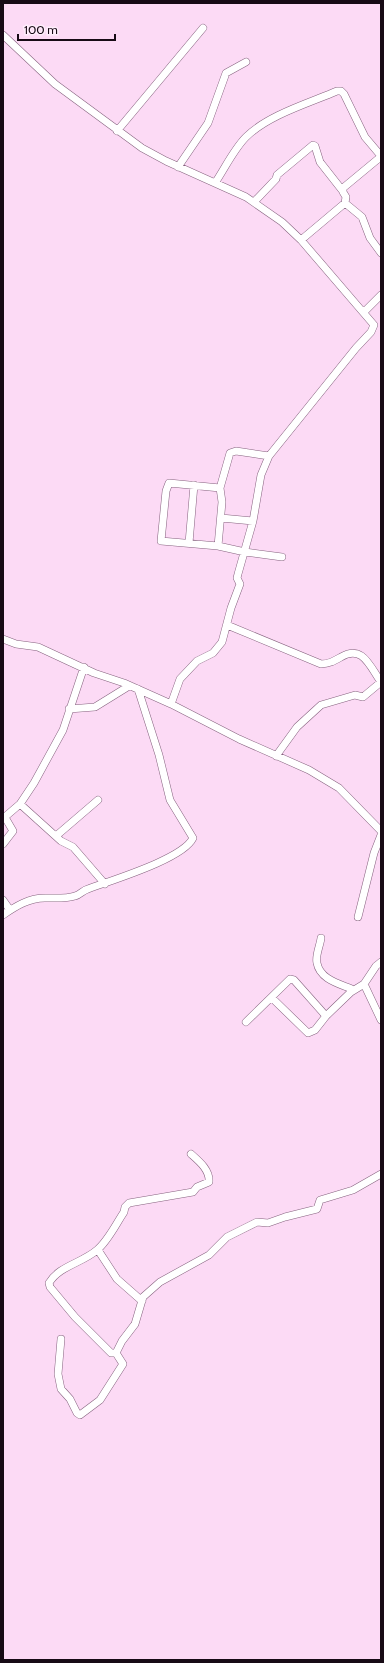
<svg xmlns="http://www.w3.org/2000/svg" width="384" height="1663" font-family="Cabin,sans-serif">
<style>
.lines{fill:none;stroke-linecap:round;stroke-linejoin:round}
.minor-casing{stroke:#86627f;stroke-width:8}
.minor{stroke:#fff;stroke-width:7}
</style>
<rect width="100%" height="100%" fill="#fcdaf5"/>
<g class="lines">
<defs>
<path id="minor" d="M3 35 55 84 142 148 166 161 246 197 282 222 301 240 374 325 371 332 356 348 269 456 261 475 253 521 238 574 237 578 240 584 231 608 222 642 213 653 197 661 180 679 171 704
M117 131 203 28
M178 167 208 123 226 73 246 62
M215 183C225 168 234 149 246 137 268 115 309 103 337 91H341L344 94 365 137 381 156
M254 202 276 179 277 175 313 145 315 146 320 162 342 190
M345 203 362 217 370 238 381 253
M301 240 345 203 346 197 343 192V188L378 159H381
M364 312 381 295
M220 488 169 483 166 491 161 541 218 546 245 552 282 557
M221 518 253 521
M189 543 194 485
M218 546 222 502 220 488 230 453 236 451 269 456
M227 625 321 664C329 664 334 661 341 657 363 644 370 667 381 682
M3 639 16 644 38 647 94 673 124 683 171 704 239 739 309 770 339 788 381 831
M69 709 95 707 129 686
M276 756 297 727 321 705 355 695 363 697 381 682
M20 804 61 841 73 847 105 884
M56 836 98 800
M3 844 13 831 6 819V816L20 804 34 783 63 730 84 667
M3 900 10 910
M3 915C16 906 29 898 45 898 54 898 66 899 75 896 80 895 83 890 88 889 112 880 183 859 193 838L170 800 159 755 138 689
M358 917 374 853 381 835
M321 938C320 946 315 956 317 963 320 980 341 984 354 990
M381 962 376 966 364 984 381 1020
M272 998 308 1033 315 1030 326 1016
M246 1022 290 979 294 980 326 1016 351 992 364 984
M98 1250 117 1279 142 1301
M61 1339 58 1374 61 1389 70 1399 77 1413 80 1415 100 1400 123 1364 116 1353H111L75 1317 50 1287 49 1283C59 1266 82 1263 97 1250 108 1241 116 1224 124 1212L125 1207 129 1203 193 1192 197 1187 209 1182C210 1170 199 1161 191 1154
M116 1353 122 1341 135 1324 143 1297 160 1282 209 1255 227 1237 257 1222 268 1223 285 1217 317 1209 320 1200 353 1190 381 1174"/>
</defs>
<use href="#minor" class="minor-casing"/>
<use href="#minor" class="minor"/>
</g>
<rect width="384" height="1663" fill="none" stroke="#170a15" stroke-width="8"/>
<path d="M18 34v6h97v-6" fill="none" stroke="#170a15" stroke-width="2"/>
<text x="24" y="34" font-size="12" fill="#170a15" stroke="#feedfb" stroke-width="3" paint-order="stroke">100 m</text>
</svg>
